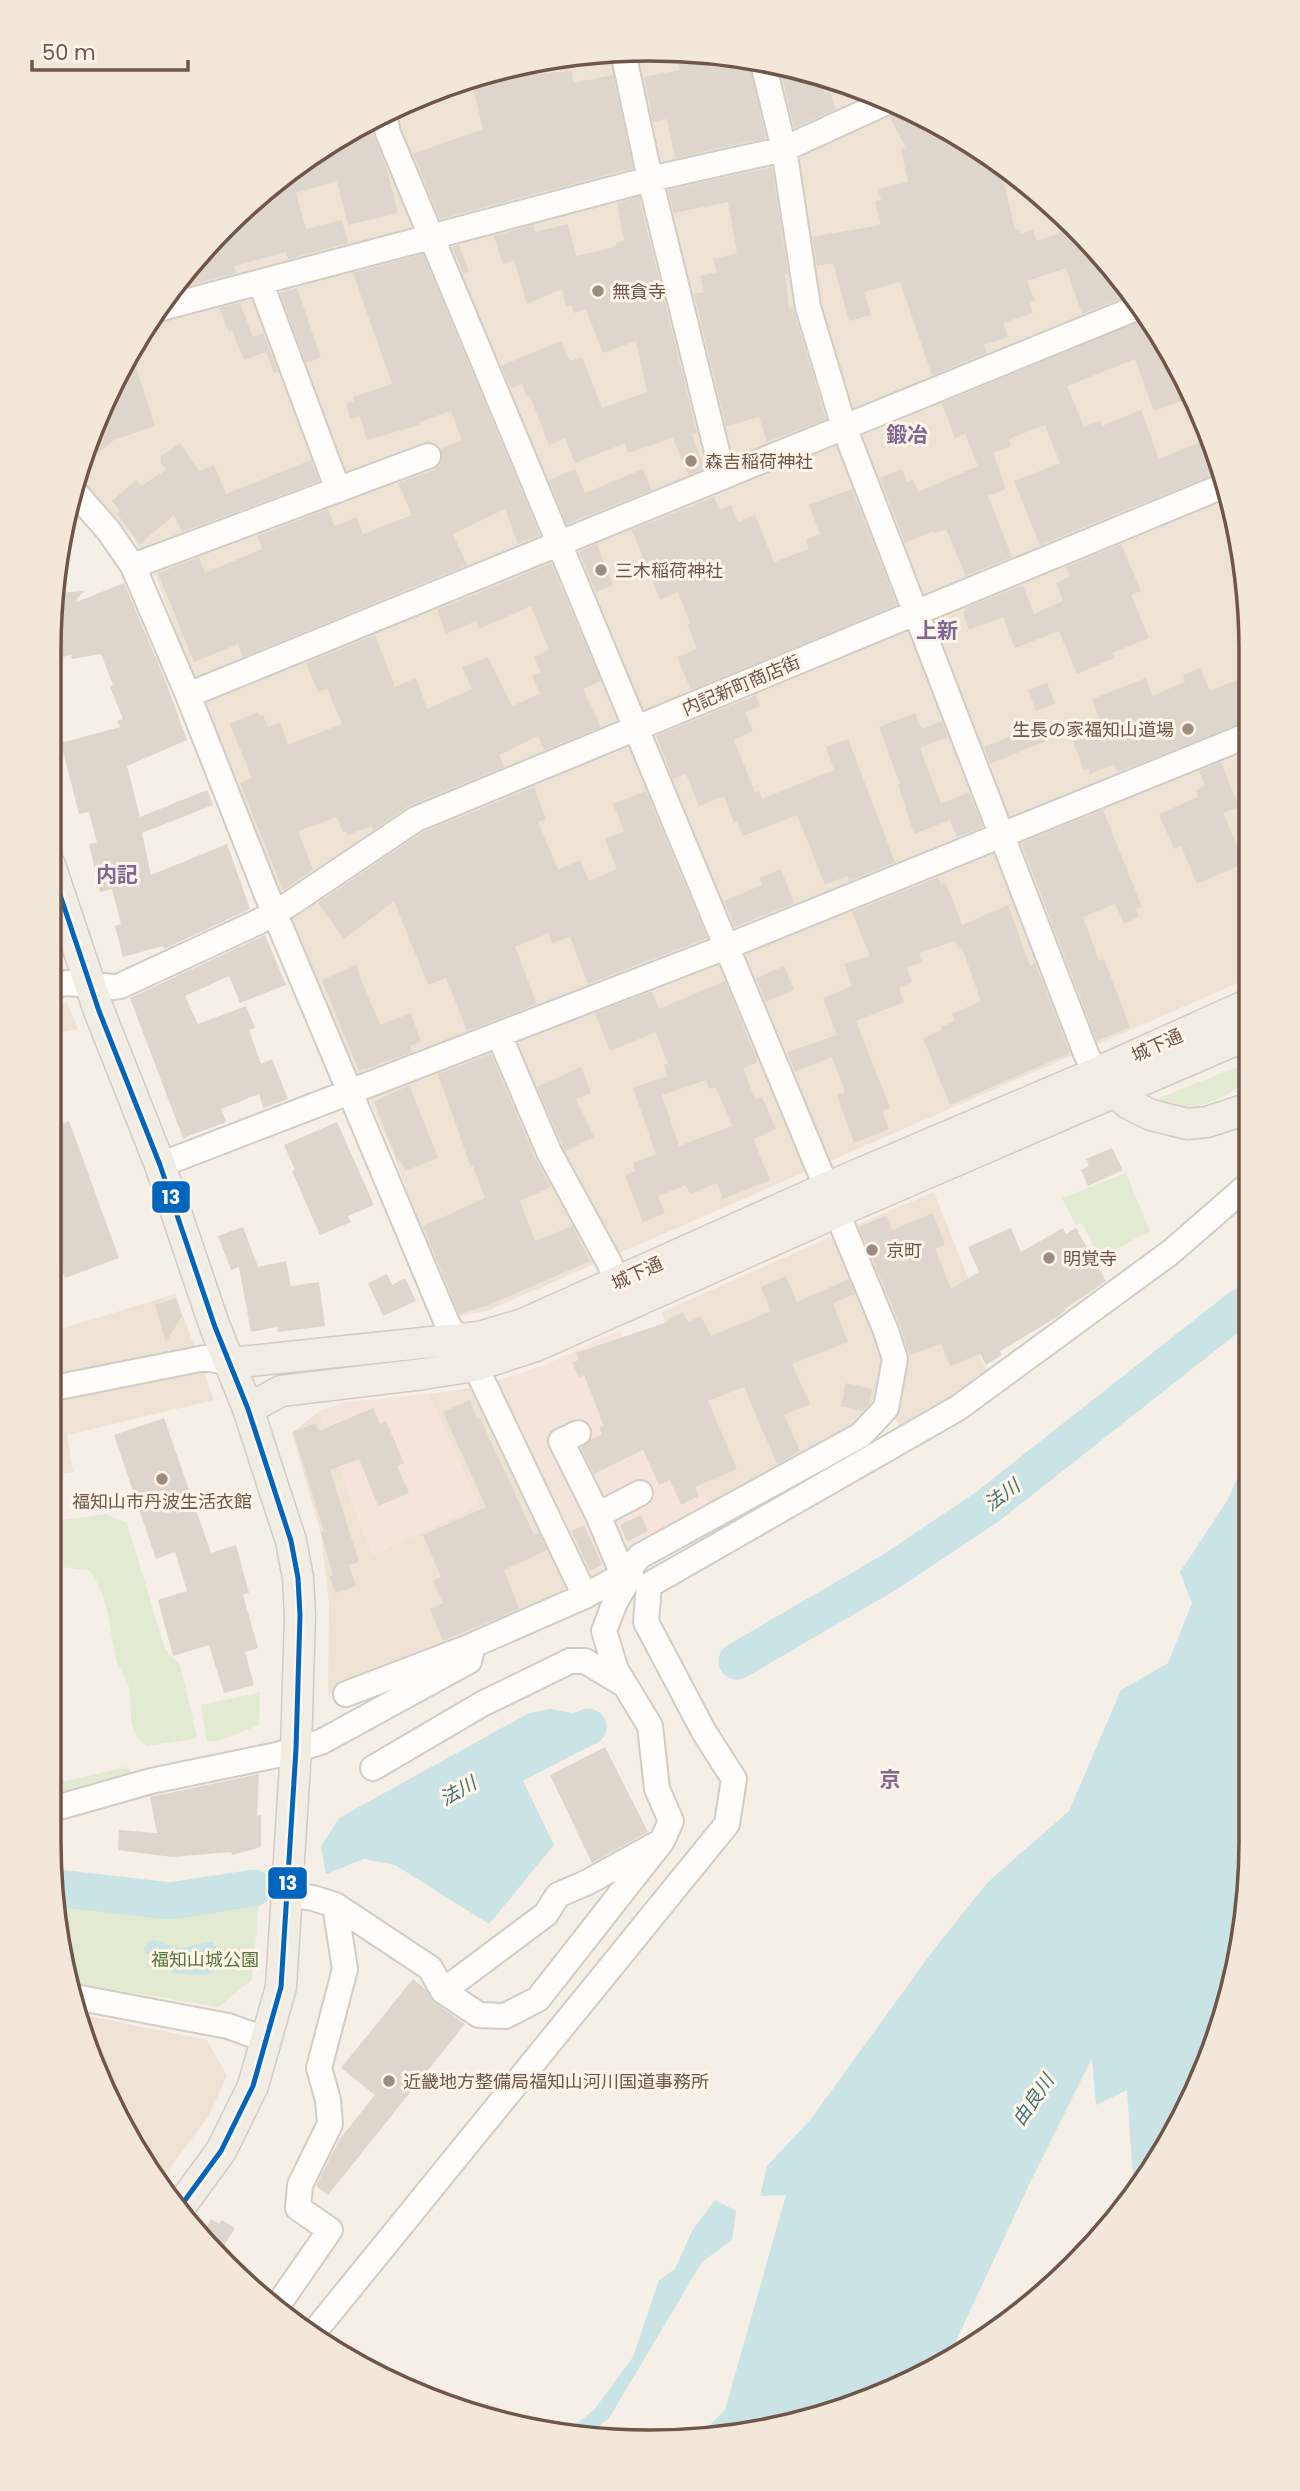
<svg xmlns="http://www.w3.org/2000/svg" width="1300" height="2491" font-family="Poppins,'Noto Sans JP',sans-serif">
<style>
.residential{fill:#eee2d4}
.commercial{fill:#f5e4db}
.green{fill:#e2ebd2}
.water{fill:#cae3e4}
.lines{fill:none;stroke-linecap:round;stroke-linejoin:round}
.river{stroke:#cae3e4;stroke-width:37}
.building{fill:#ded5cd;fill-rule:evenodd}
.minor-casing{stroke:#d3ccc5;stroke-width:28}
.major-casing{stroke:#d3cbc4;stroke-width:33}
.minor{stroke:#fefdfb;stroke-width:24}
.major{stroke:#f1ece4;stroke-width:30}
.bus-1-casing{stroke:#fef4e7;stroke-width:10}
.bus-1{stroke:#0065bd;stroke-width:5}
.poi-dot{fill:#9f8c81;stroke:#fef4e7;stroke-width:2.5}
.labels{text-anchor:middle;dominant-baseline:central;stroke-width:6;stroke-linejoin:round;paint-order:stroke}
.poi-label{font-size:18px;fill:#70564a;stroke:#fef4e7;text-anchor:start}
.street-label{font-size:18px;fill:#70564a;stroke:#fef4e7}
.park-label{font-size:18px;fill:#547642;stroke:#fef4e7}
.water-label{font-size:19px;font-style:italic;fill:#42747c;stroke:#fef4e7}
.quarter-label{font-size:21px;font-weight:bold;fill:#836594;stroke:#fef4e7}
.rim{fill:none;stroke:#70564a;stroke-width:3.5}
.line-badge{stroke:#fef4e7;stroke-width:2.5}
.badge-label{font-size:19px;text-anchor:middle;font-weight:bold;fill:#fff}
</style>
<rect width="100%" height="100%" fill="#f5efe7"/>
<path class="residential" d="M690 50 806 70 916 111 1047 198 1149 316 1205 420 1246 571 1247 979 487 1311 457 1317 423 1236 395 1158 242 812 156 577 133 538 77 474 111 384 173 284 254 198 350 129 457 81 572 54Z
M67 1003 78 1029 50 1034V1006Z
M934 1192 986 1323 967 1334 989 1373 901 1428 896 1421 894 1403 854 1226Z
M835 1235 878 1339 885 1368 879 1404 857 1432 711 1509 658 1397 688 1385 662 1312Z
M175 1294 214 1400 67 1435 73 1472 49 1475 50 1330 51 1332Z
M479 1387 576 1587 466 1640 328 1694 329 1603 321 1534 292 1433 319 1411 372 1555 479 1505 429 1394Z
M78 2014 207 2040 227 2076 208 2117 160 2181 81 2035Z"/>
<path class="commercial" d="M620 1330 647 1401 658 1397 711 1509 583 1582 490 1383 547 1364Z
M429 1394 479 1505 372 1555 319 1411 345 1402Z"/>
<path class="green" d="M1247 1063V1082C1219 1100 1197 1113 1163 1104L1159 1098Z
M1126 1173 1150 1231 1099 1258 1082 1223 1076 1225 1062 1198Z
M105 1514 127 1523 165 1649 180 1665 197 1737 193 1739 147 1746C124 1730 134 1712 129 1688 127 1677 118 1669 116 1658 108 1624 110 1601 90 1571L49 1565V1522Z
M260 1692 259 1725 222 1740 207 1742 201 1705Z
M126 1767 130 1770 131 1775 49 1802V1785Z
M59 1902 190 1915 230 1911 259 1905 252 1980 218 2007 72 1983Z"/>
<path class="water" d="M1248 1455 1250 1880 1230 1997 1208 2055 1133 2178 1127 2090 1096 2105 1092 2058 1027 2189 947 2360 880 2396 695 2439 725 2410 786 2195 760 2196 767 2166 811 2119 932 1952 987 1883 1069 1811 1121 1690 1168 1663 1192 1603 1180 1572 1227 1501Z
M550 1709 572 1713 588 1747 523 1781 554 1845 489 1924 395 1865 364 1859 326 1874 321 1846 339 1818 529 1713Z
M156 1940 164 1944 181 1948 212 1942C222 1950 217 1960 214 1971 203 1978 186 1973 172 1973L169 1969 167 1954 160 1951 147 1954 144 1950 148 1941Z
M715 2200 736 2211 732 2240 702 2262 609 2418 593 2431 569 2429 594 2410 633 2357 659 2280 675 2269 692 2231Z"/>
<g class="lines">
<path class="river" d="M737 1661 890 1572 987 1507 1238 1309 1248 1303
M536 1751 588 1727
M57 1888 170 1901 254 1888"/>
</g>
<path class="building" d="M690 50 749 60 766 138 675 158 667 119 653 122 644 77 680 70 675 51Z
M779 65 806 70 821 75 825 94 830 92 836 109 794 128Z
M572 71 573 83 613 75 633 168 440 219 413 154 483 129 472 84 504 76Z
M903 106 916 111 1001 168 1015 230 1019 229 1021 234 1033 230 1037 241 1073 228 1131 294 1082 314 1066 268 1027 281 1035 301 1030 303 1033 313 1003 323 1008 337 984 345 987 353 932 375 900 282 864 292 871 315 849 321 833 263 817 266 812 237 881 225 875 201 881 200 878 189 908 182 901 149 906 148 890 117Z
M366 122 368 132H372L387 170 398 213 348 225 337 181 296 193 306 229 342 220 348 243 288 259 286 252 234 266 236 273 170 290 254 198 350 129Z
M772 167 788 273 785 274 789 309 793 308 826 419 767 442 759 417 726 426 694 294 704 292 700 276 717 272 713 259 737 253 728 202 674 213 668 190Z
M639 197 697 433 692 434 703 464 702 465 703 469 688 475 673 438 628 453 625 443 575 463 565 438 549 445 530 396 527 397 522 384 511 388 501 366 561 341 570 361 582 357 602 408 647 392 636 341 603 353 586 310 574 313 572 305 566 306 562 289 527 304 514 260 503 264 494 236 533 225 535 232 568 224 576 256 616 247V243L624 241 617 203Z
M459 245 469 272 463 273 452 247Z
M423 254 540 535 518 544 505 509 453 534 467 565 243 657 238 644 194 662 158 573 199 557 205 573 262 549 257 536 328 509 334 526 357 517 363 534 412 515 398 483 434 470 442 459 441 449 462 440 451 411 419 422 420 425 367 440 360 417 350 419 346 403 354 401 353 397 392 384 353 273Z
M297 288 321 358 306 363 280 293Z
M240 303 253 337 263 333 278 372 274 373 266 352 244 360 232 331 229 332 219 308Z
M1150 317 1193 397 1154 411 1135 359 1067 386 1084 427 1100 420 1102 426 1141 410 1159 459 1210 438 1219 472 1040 545 1014 481 1060 463 1045 425 1009 439 1011 446 993 453 1006 489 988 496 1012 557 966 576 946 529 934 534 933 531 905 543 880 478 902 469 907 482 913 480 918 492 978 466 965 434 955 438 942 403Z
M131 352 155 426 114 440 79 468 111 384Z
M180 443 199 471 214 465 226 494 311 460 319 481 182 532 174 515 140 544 117 514 120 511 112 501 136 480 141 486 166 470 161 463V456Z
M575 469 585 493 643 469 652 490 567 524 549 480Z
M852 489 897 605 691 690 677 657 697 649 687 624 690 623 678 592 660 600 632 530 714 497 719 510 731 505 738 522 755 515 774 562 809 549 806 540 820 534 809 505Z
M597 544 613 585 596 592 579 552Z
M1121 544 1141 591 1131 595 1149 638 1112 653 1114 658 1077 674 1059 631 1015 648 1003 617 969 630 963 612 966 611 965 608 1023 585 1034 614 1063 601 1056 583 1070 576 1066 567Z
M551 563 601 681 583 689 601 727 544 750 538 736 499 755 504 767 410 805 373 830 371 826 348 835 346 831 343 832 337 817 298 831 313 870 283 890 240 783 252 778 230 724 258 712 260 716 263 715 268 727 280 722 288 745 342 724 327 689 318 692 306 663 375 635 395 687 416 678 427 709 472 689 462 667 488 657 512 706 540 694 532 676 541 672 534 657 549 650 531 606 479 629 476 621 446 634 437 610Z
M124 583 164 677 187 740 127 766 140 817 207 790 213 805 142 833 151 875 227 844 250 909 164 949 163 946 123 957 115 926 121 924 112 889 100 892 89 844 97 843 89 812 79 814 61 743 120 727 117 721 123 719 110 687 113 685 101 654 72 659 71 655 62 657 60 642 50 643V611L55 585 60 593 85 591 77 598V602Z
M1200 668 1210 691 1236 680 1238 683 1246 680V721L1118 772 1114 764 1090 774 1088 768 1084 770 1073 742 1104 731 1092 699 1146 678 1152 696 1185 682 1183 675Z
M1047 683 1055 703 1036 711 1028 690Z
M756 695 760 706 745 712 753 731 734 740 755 792 759 791 762 799 834 770 826 747 848 739 895 862 849 881 847 876 825 885 797 815 743 836 737 822 734 823 724 796 699 806 686 774 673 779 656 736Z
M915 713 922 729 942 721 948 737 920 748 941 804 969 792 983 827 957 837 950 820 914 834 898 784H900L879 727Z
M1039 725 1046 741 990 764 984 747Z
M1221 762 1239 807 1223 813 1238 847 1247 843V862L1197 884 1181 846 1174 849 1159 814 1198 797 1196 790 1205 786 1199 771Z
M534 787 546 819 538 822 558 870 580 860 589 881 617 869 605 839 624 831 613 804 646 791 707 938 588 984 570 937 552 943 548 933 515 947 537 1004 467 1031 446 978 428 985 394 901 344 939 318 903 423 832Z
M1103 810 1142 907 1136 909 1139 917 1124 924 1115 904 1083 917 1099 961 1104 959 1130 1027 1097 1041 1021 843Z
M781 869 794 903 735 927 724 901 762 885 760 878Z
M938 877 941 885 946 883 962 925 1008 905 1030 966 1035 963 1070 1053 950 1105 923 1038 942 1030 941 1027 955 1021 952 1014 981 1001 962 948 958 949 955 941 919 953 922 962 907 968 912 982 899 988 904 1002 856 1021 890 1108 882 1111 889 1129 854 1143 837 1095 845 1092 832 1057 795 1072 787 1052 837 1035 823 998 852 986 844 964 870 956 852 912Z
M265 935 286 985 240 1003 229 976 185 996 198 1024 246 1006 255 1028 249 1030 261 1064 272 1059 288 1099 263 1108 259 1094 221 1109 226 1122 183 1138 130 998Z
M358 964V972L380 1025 411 1013 421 1042 410 1046 413 1052 359 1071 322 980Z
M784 966 794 990 766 1002 756 978Z
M725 981 758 1062 743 1068 755 1100 762 1097 776 1129 753 1139 770 1180 723 1199 717 1183 690 1194 686 1185 658 1196 665 1213 643 1222 625 1175 636 1171 633 1163 656 1154 633 1088 667 1076 664 1065 668 1064 656 1032 610 1051 595 1013 652 991 659 1009ZM706 1080 709 1089 716 1087 732 1126 679 1146 662 1095Z
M491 1054 535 1158 551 1187 520 1201 535 1241 572 1226 590 1261 489 1305 459 1314 423 1226 485 1198 473 1166 471 1167 438 1074Z
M581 1067 591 1093 576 1099 594 1137 565 1151 537 1087Z
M409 1085 438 1158 405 1171 401 1161 398 1162 374 1102Z
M69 1121 119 1258 65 1278 50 1237V1128Z
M337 1122 374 1205 348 1216 351 1222 320 1235 292 1171 295 1170 284 1145Z
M1112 1148 1123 1170 1088 1186 1081 1170 1089 1166 1086 1159Z
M933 1213 945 1245 935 1249 951 1289 979 1272 968 1247 1011 1228 1021 1252 1063 1228 1066 1234 1076 1228 1106 1281 1065 1309 1066 1310 1057 1317 1000 1351 1002 1355 986 1365 980 1354 950 1366 941 1344 909 1355 900 1325 859 1227 886 1216 892 1230Z
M243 1227 258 1267 286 1261 291 1286 319 1282 325 1326 278 1332 277 1327 251 1332 239 1267 231 1270 218 1236Z
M387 1274 392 1285 405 1278 416 1301 383 1316 368 1283Z
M786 1276 797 1302 849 1279 855 1294 833 1303 848 1342 792 1364 810 1404 784 1415 800 1451 777 1464 744 1387 708 1401 737 1469 695 1487 699 1496 681 1505 670 1480 659 1485 643 1450 594 1474 581 1448 591 1439 602 1434 599 1428 604 1426 584 1375 579 1378 572 1362 579 1360 576 1353 670 1321 669 1319 683 1312 688 1322 701 1316 711 1336 771 1311 761 1287Z
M176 1298 182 1316 166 1342 155 1305Z
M846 1383 872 1389 869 1404 863 1411 841 1406Z
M470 1400 477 1419 480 1418 534 1535 539 1533 547 1550 504 1570 519 1609 443 1641 430 1609 443 1603 433 1581 441 1577 423 1535 486 1507 443 1412Z
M373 1408 380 1424 386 1421 404 1463 397 1466 409 1493 378 1506 359 1459 330 1470 359 1562 349 1565 356 1586 336 1593 329 1576 333 1575 321 1532 324 1531 293 1432 316 1423 319 1431Z
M164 1418 211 1553 236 1545 249 1593 243 1595 258 1648 245 1652 254 1685 224 1693 209 1645 173 1656 158 1600 187 1591 175 1552 156 1559 114 1435Z
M641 1515 648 1531 627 1542 620 1525Z
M584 1525 602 1565 590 1571 571 1531Z
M605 1747 648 1832 592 1863 550 1775Z
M259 1774 257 1816 261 1815V1847L232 1855 231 1852 172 1857 118 1850 119 1830 157 1833 150 1797Z
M413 1979 425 1989 435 2003 465 2024 328 2195 316 2186 339 2140 375 2095 341 2068Z
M211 2219 219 2224 222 2220 235 2228 221 2251 202 2234Z"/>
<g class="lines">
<defs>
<path id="minor" d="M623 52 650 179 723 476
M763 63 784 149 808 307 844 427 1087 1056 1096 1073
M261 284 338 490
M158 309 650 179 784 149 889 101
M72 489 108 530 133 566 188 695 267 895 447 1323 482 1380 585 1596
M133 566 428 456
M188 695 1141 306
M50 986 67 983 114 987 120 986 258 922 288 905 416 819 1223 486
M499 1035 549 1152 610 1264 616 1282
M160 1165 726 947 1246 736
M49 1389 205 1358 231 1363
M578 1433 561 1441 598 1515 623 1575
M598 1515 640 1493
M631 1575 615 1602 604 1631 616 1670 650 1726 657 1789 671 1821 662 1841
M649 1585 958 1408 1171 1252 1248 1185
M346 1694 469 1647
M373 1768 482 1704 570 1661H585L625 1685
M49 1810 151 1781 277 1755 321 1742 469 1661 473 1645 585 1596 623 1575 640 1556 861 1435 886 1408 895 1359 886 1331C721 932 555 532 388 133L384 114
M335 1905 430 1968 443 1991 479 2015 505 2016 538 1999 662 1841 588 1882 558 1895 546 1914 443 1991
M75 1997 228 2026 267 2040
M278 2305 330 2230 298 2208 300 2185 330 2124 328 2100 319 2068 345 1969 335 1905 313 1898 287 1894
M311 2336 727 1824 734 1779 704 1732 646 1622 649 1585"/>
<path id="major" d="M50 865 99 1011 160 1165 215 1327 248 1409 291 1541 298 1578 300 1615 296 1749 281 1987 253 2086 221 2151 177 2211
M1105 1082 1129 1104 1151 1115 1187 1124 1207 1122 1247 1109
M231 1363 479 1337 523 1324 826 1188 1096 1073 1247 1005
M248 1409 281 1391 423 1374 474 1366 536 1346 837 1212 1247 1035"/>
</defs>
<use href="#minor" class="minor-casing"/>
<use href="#major" class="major-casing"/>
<use href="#minor" class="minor"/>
<use href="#major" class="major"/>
<defs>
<path id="bus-1" d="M50 865 99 1011 160 1165 215 1327 248 1409 291 1541 298 1578 300 1615 296 1749 281 1987 253 2086 221 2151 177 2211"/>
</defs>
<use href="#bus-1" class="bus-1-casing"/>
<use href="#bus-1" class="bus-1"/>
</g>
<g class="poi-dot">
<circle cx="598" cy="291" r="7"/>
<circle cx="691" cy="461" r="7"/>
<circle cx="601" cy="570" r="7"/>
<circle cx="1188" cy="729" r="7"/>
<circle cx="872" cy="1250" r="7"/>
<circle cx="1049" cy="1258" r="7"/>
<circle cx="162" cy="1479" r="7"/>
<circle cx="389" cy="2081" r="7"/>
</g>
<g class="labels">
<g class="poi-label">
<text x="612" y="291">無貪寺</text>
<text x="705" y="461">森吉稲荷神社</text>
<text x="615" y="570">三木稲荷神社</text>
<text x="1174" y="729" text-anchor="end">生長の家福知山道場</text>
<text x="886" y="1250">京町</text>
<text x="1063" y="1258">明覚寺</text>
<text x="162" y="1501" text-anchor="middle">福知山市丹波生活衣館</text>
<text x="403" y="2081">近畿地方整備局福知山河川国道事務所</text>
</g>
<g class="street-label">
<text transform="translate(741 685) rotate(-23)">内記新町商店街</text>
<text transform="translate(1157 1045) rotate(-24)">城下通</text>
<text transform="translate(637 1273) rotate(-24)">城下通</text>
</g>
<g class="park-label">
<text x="205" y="1959">福知山城公園</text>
</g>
<g class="water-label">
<text transform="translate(1002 1495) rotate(-37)">法川</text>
<text transform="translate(458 1791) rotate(-30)">法川</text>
<text transform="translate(1033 2100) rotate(-55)">由良川</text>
</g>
<g class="quarter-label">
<text x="907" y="434">鍛冶</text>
<text x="937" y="630">上新</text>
<text x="117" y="874">内記</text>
<text x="890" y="1779">京</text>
</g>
</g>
<path d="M0 0H1300V2491H0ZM650 61H650A589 589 0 0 1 1239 650V1841A589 589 0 0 1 650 2430H650A589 589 0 0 1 61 1841V650A589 589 0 0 1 650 61Z" fill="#f3e7da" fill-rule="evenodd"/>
<path class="rim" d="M650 61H650A589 589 0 0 1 1239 650V1841A589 589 0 0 1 650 2430H650A589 589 0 0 1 61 1841V650A589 589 0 0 1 650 61Z"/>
<g class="line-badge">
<rect x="151" y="1180" width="40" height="34" rx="7" fill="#0065bd"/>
<rect x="267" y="1866" width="41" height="34" rx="7" fill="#0065bd"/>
</g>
<g class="badge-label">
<text x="171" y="1204">13</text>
<text x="288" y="1890">13</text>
</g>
<path d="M32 60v10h156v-10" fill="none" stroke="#70564a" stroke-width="3.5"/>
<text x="42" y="60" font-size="21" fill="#70564a" stroke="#fef4e7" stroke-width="5" paint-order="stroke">50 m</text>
</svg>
